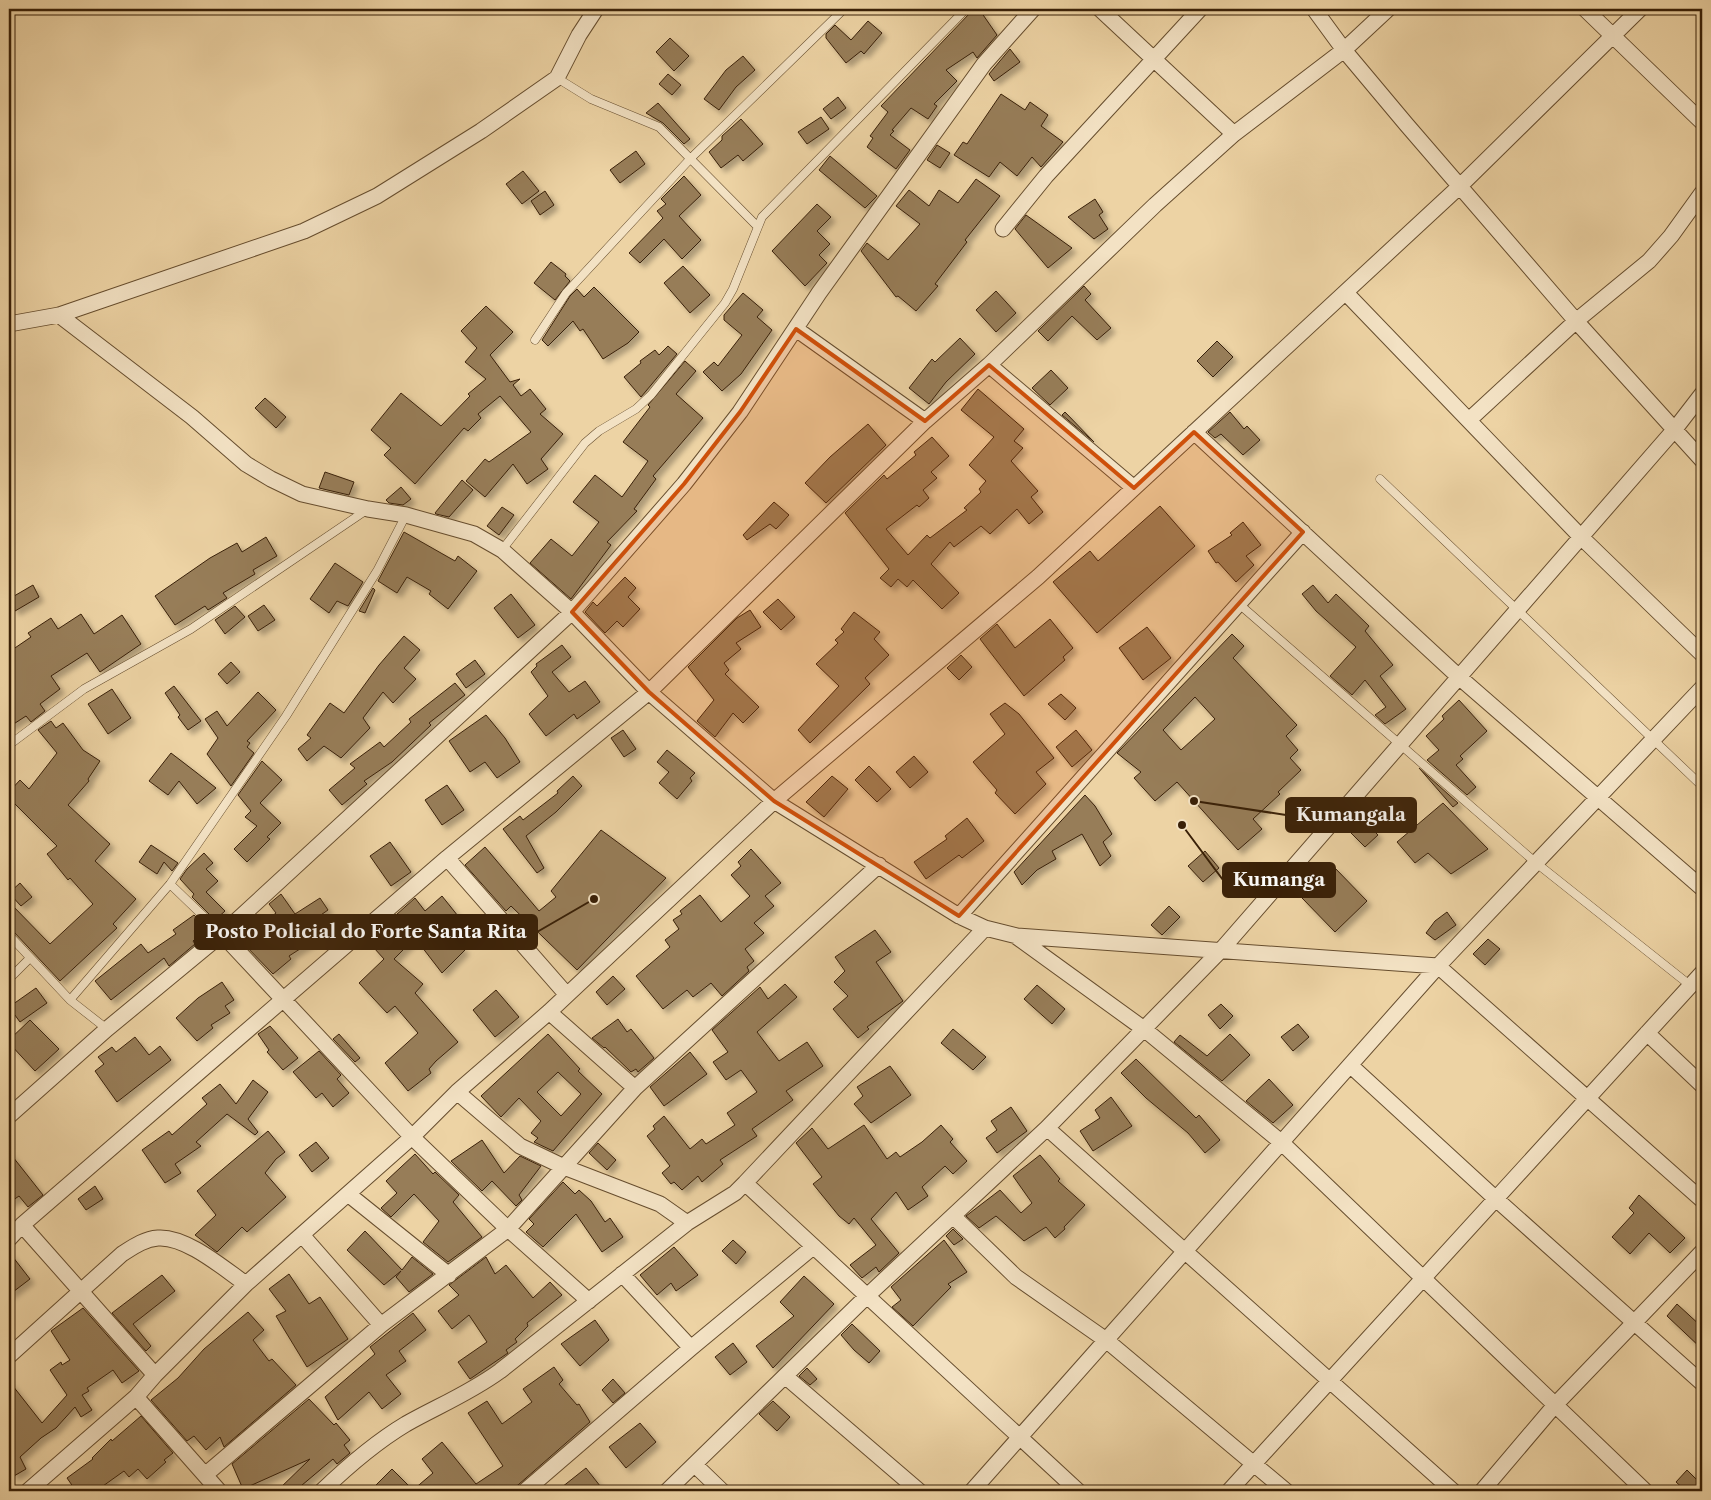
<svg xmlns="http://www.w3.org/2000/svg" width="1711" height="1500" font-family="'Libre Caslon Text',serif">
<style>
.building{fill:#977d59;stroke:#392007;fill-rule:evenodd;filter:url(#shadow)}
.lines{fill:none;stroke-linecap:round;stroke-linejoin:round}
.lane-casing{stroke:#664d2e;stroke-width:9}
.street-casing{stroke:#664d2e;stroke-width:17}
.lane{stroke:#f3e2c4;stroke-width:8}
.street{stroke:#f3e2c4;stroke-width:15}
.marked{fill:#ce500b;fill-opacity:0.2;stroke:#ce500b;stroke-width:4;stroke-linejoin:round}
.leader{fill:none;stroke:#392007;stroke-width:2}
.callout-dot{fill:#392007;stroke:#f3e2c4;stroke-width:2}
.callout{fill:#392007;stroke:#392007;stroke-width:2}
.callout-label{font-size:19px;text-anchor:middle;font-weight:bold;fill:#fff}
</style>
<defs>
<filter id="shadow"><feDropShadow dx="4.5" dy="4.5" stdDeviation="2.5" flood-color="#0004"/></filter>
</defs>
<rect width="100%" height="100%" fill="#edd3a4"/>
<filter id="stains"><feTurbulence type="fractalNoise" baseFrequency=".004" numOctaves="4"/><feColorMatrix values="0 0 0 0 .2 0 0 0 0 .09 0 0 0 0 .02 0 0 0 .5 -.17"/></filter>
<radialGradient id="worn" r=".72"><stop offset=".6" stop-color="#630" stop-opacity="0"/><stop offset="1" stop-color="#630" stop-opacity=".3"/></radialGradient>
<path class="building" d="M972 9H979L997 35 977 58 973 52 946 70 957 81 934 104 937 106 928 119 911 108 892 130 894 131 890 135 910 150 896 169 867 147 873 138 870 136 888 112 881 106 970 13Z
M868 21 882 33 864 54 861 51 846 63 826 38V34L835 25 851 40Z
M670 38 689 56 674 71 656 52Z
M1010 49 1020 62 994 81 989 74Z
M743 56 755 70 736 87 719 110 704 99 726 70Z
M668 74 681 85 672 95 659 84Z
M1001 94 1025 110 1030 102 1048 115 1041 126 1063 142 1041 167 1032 157 1017 176 1000 162 989 177 954 155 963 142 967 144Z
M838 97 846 108 831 119 823 109Z
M658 103 690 139 684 144 663 123 646 113Z
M821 117 829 129 807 144 798 132Z
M741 119 763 144 743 161 738 155 721 168 709 152 722 140V136Z
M937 145 950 153 940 168 927 160Z
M636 151 645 164 620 183 610 170Z
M830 156 877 196 865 208 819 170Z
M523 171 539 191 522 204 506 184Z
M684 176 701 195 679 216 701 240 682 259 664 239 640 263 629 253 663 218 657 211 666 204 661 199Z
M976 179 1000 196 965 240 967 242 935 284 938 286 916 311 898 296 896 297 861 251 867 243 888 260 920 224 896 206 909 190 929 206 939 190 958 203Z
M545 191 554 205 540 215 531 201Z
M1095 199 1103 212 1099 215 1108 229 1094 239 1068 217Z
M817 204 831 217 817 231 830 244 819 255 827 263 805 286 772 251Z
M1026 215 1072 248 1048 268 1015 229Z
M551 262 566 274 565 276 570 281 555 300 534 283Z
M683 266 710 295 690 313 664 283Z
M1084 286 1091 294 1085 300 1111 328 1097 340 1072 316 1048 341 1038 331Z
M594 287 639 332 628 343 603 359 583 329 580 331 573 321 548 346 542 340 570 296 577 289 584 297Z
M996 291 1016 313 996 332 976 310Z
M743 293 763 310 757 317 772 330 741 374 722 391 703 372 714 362 718 366 742 335 724 320V315Z
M486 306 513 332 490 355 510 382 520 379 513 385 521 396 530 389 546 409 540 414 563 434 541 459 548 469 527 484 513 464 485 497 466 481 485 459 489 462 531 432 500 396 478 414 481 418 468 431 464 428 415 484 384 455 391 448 371 430 401 393 441 426 470 396 468 394 486 379 465 362 477 348 461 331Z
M960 338 975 354 946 382 929 404 909 388 932 359 935 362Z
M1217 341 1233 357 1213 377 1197 361Z
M668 346 677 354 641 397 624 377 641 363 640 361 655 350 659 355Z
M685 361 696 371 676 394 703 418 653 476 656 479 634 509 637 511 607 542 611 545 571 599 530 563 551 539 572 556 599 522 573 502 595 475 622 497 648 461 623 442 650 407 648 405Z
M1051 370 1068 388 1050 405 1032 388Z
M978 389 1024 429 1014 441 1023 448 1011 461 1038 491 1031 497 1043 512 1029 524 1017 509 990 534 981 526 954 547 950 542 931 564 959 593 942 609 913 580 907 587 898 579 891 587 880 578 889 569 845 513 884 475 887 479 916 455 914 452 932 437 949 456 931 472 937 478 923 490 929 498 919 507 917 505 886 529 908 555 927 535 930 538 967 510 964 508 981 492 979 489 986 481 969 465 994 437 961 410Z
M265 398 286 417 276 428 255 408Z
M1065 412 1094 442 1062 415Z
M1230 412 1244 429 1247 426 1260 440 1243 455 1221 434 1215 438 1208 432Z
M868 424 886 445 826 503 805 483 830 457Z
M325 472 354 482 349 495 319 488Z
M462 480 473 490 449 517 436 514 435 513Z
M401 487 411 499 403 505 389 503 386 500Z
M774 502 789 515 776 529 770 524 747 540 743 535Z
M1160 506 1195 546 1097 633 1053 582 1090 551 1098 561Z
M502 507 514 515 499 535 487 526Z
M1243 522 1261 545 1246 556 1254 565 1236 582 1218 562 1216 563 1208 551 1232 535 1230 533Z
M404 532 455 561 458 556 477 571 448 609 429 594 431 591 407 577 397 593 378 581Z
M266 537 277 556 253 570 255 574 223 593 227 598 208 610 205 606 175 625 155 596 210 558 237 543 242 552Z
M335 563 363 582 348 606 337 601 329 613 310 599Z
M625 577 636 588 628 597 640 609 623 627 617 621 605 633 585 612 593 602 597 606Z
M33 585 39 597 15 611 9 599Z
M1313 585 1328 603 1336 594 1369 626 1365 631 1393 665 1380 676 1406 709 1385 724 1375 715 1386 707 1365 680 1352 695 1330 676 1356 647 1316 611 1302 594Z
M373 588 375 590 365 613 359 611Z
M511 594 535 625 518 638 494 608Z
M778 599 795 617 781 630 763 612Z
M264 605 275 620 258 631 248 616Z
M235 606 245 617 225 634 215 620Z
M750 610 761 627 736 643 741 649 724 663 729 670 725 674 759 707 743 723 733 713 715 737 697 721 714 700 688 667 737 618Z
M854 612 880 632 874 639 889 655 865 678 870 684 810 743 798 730 839 686 816 664 838 643 835 640 844 632 841 629Z
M81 614 94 634 122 615 141 644 100 672 87 653 51 676 60 689 40 704 45 711 31 722 26 716 9 727V652L31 637 28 633 51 618 58 629Z
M1050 619 1073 648 1063 657 1065 660 1024 696 980 639 997 624 1015 648Z
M1147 627 1171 658 1143 680 1119 648Z
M1232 634 1244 646 1233 658 1297 725 1286 736 1298 750 1290 758 1301 770 1278 792 1280 794 1253 819 1262 829 1238 850 1177 782 1155 801 1134 778 1141 772 1117 753ZM1195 697 1215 719 1181 750 1163 730Z
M404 636 420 650 404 668 416 679 393 703 383 692 363 718 370 728 341 758 324 746 307 761 298 749 311 738 307 735 330 703 344 713 379 665Z
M562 645 571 657 552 672 569 692 585 681 600 702 577 719 574 714 546 736 529 714 548 696 531 672 537 666 536 664Z
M961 655 972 667 959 680 947 668Z
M475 660 485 674 466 688 456 674Z
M231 662 240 672 227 684 218 674Z
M455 683 465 695 429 723 431 725 392 762 364 781 367 784 342 805 329 790 355 768 350 764 380 742 384 747 411 722 409 719Z
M174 686 201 721 188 730 178 717 180 715 165 693Z
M112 689 131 718 108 734 88 704Z
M258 692 276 710 247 741 250 743 247 747 254 753 231 786 207 754 218 738 205 719 217 711 227 726Z
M1061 694 1076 708 1065 720 1048 704Z
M1459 700 1487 731 1460 756 1463 759 1456 765 1476 787 1467 795 1427 760 1439 750 1426 736 1444 719 1442 716Z
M1005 703 1019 714 1054 758 1036 772 1046 784 1015 814 995 793 997 790 973 762 1005 734 990 714Z
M486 715 505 738 520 762 497 778 485 762 470 772 449 741Z
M51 721 56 728 63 723 83 750 100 761 88 779 89 781 68 805 110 844 95 861 136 899 113 924 117 928 60 981 13 931 9 929V902L50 944 93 904 70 878 68 880 47 854 57 846 9 798V792L20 780 29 789 57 753 38 730Z
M623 730 636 749 624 757 611 738Z
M1076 730 1092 750 1072 767 1056 747Z
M667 750 695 773 690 778 692 781 677 799 659 783 669 772 657 762Z
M171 753 197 773 216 788 197 804 179 781 168 795 149 781Z
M914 756 928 772 910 788 896 772Z
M262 761 282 780 260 803 281 823 267 837 270 839 247 862 234 849 257 826 245 817 251 811 238 795Z
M869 766 891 789 877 802 855 780Z
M1419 768 1458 803 1453 807Z
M573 776 582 786 556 812 526 836 544 868 537 873 503 829 520 816 523 820 558 793 557 791Z
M832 776 848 789 824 817 806 802Z
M447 785 464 810 442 825 425 800Z
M1085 795 1095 806 1112 834 1103 842 1111 856 1100 866 1082 834 1052 851 1056 859 1037 870 1022 885 1014 872Z
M1443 803 1488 849 1451 874 1428 853 1415 863 1397 842Z
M967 818 984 841 962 858 959 855 926 879 914 862 947 839 945 836Z
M1363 820 1378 835 1365 847 1351 833Z
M601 830 666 878 577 970 511 906 506 911 465 865 485 847 539 911 556 897 551 891Z
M390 842 411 872 391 886 370 856Z
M151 845 178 863 172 871 164 862 157 874 139 862Z
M751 849 781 883 765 896 774 906 754 923 764 933 745 949 754 961 747 967 749 971 722 996 711 983 693 997 687 990 663 1009 636 976 670 947 665 940 679 929 673 920 682 914 680 911 700 895 721 922 750 896 731 875 741 866 738 862Z
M1205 851 1219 868 1203 882 1188 866Z
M204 853 213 863 206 869 218 881 206 892 225 911 215 920 192 897 194 894 180 879 187 869Z
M1334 867 1367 901 1335 932 1302 898Z
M20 883 32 897 21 906 9 893Z
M281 894 295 914 320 898 328 910 305 926 314 940 289 956 291 959 273 974 241 941 276 913 269 904Z
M442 896 462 921 448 933 465 950 442 973 415 938 394 959 423 984 415 993 458 1042 436 1061 429 1069 431 1073 408 1091 385 1063 418 1033 395 1006 387 1013 359 983 384 959 374 948 401 922 396 915 415 898 425 911Z
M1169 906 1180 917 1162 935 1151 925Z
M1447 912 1456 925 1435 940 1426 933 1435 921Z
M194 915 207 928 193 941 195 944 169 966 164 958 111 1000 95 981 141 944 148 953 176 934 173 930Z
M875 930 891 952 876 962 903 1001 867 1027 869 1029 858 1038 833 1009 848 996 834 982 845 971 835 957Z
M1488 939 1500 949 1485 965 1473 954Z
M613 976 625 989 607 1005 596 992Z
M222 982 234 1000 225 1006 230 1013 211 1025 213 1028 197 1041 176 1018 198 998Z
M785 984 797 997 757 1032 779 1061 807 1042 823 1066 786 1091 793 1100 752 1129 757 1136 720 1160 723 1164 702 1182 698 1176 682 1190 674 1182 671 1184 662 1173 670 1166 647 1136 655 1129 653 1126 664 1116 690 1149 702 1139 706 1144 735 1125 727 1113 757 1092 741 1070 726 1080 713 1062 728 1052 712 1030 760 987 768 999Z
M1037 985 1065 1009 1052 1024 1024 999Z
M36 988 47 1003 20 1022 9 1007Z
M496 990 519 1017 495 1037 473 1010Z
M1221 1004 1233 1016 1220 1029 1208 1015Z
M618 1019 627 1032 631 1029 654 1058 638 1072 636 1069 631 1072 605 1047 604 1048 592 1038Z
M30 1020 59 1049 35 1071 9 1043V1040Z
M1298 1024 1309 1037 1293 1051 1281 1037Z
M270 1026 298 1058 283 1070 267 1052 269 1050 258 1034Z
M953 1029 986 1057 973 1070 941 1043Z
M339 1034 360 1058 355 1062 333 1039Z
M548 1034 580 1069 578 1071 602 1094 553 1151 534 1142 538 1138 531 1133 541 1121 519 1098 501 1117 481 1096ZM558 1072 581 1094 561 1116 537 1092Z
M1230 1034 1250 1055 1222 1081 1174 1042 1180 1035 1207 1056Z
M135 1037 149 1055 160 1046 171 1060 117 1102 95 1071 104 1064 98 1057 112 1047 116 1052Z
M319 1051 341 1075 337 1079 349 1093 333 1107 322 1093 316 1098 293 1072Z
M690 1052 707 1074 664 1106 650 1087Z
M1136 1059 1196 1118 1199 1115 1220 1140 1205 1153 1188 1133 1146 1098 1121 1073Z
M890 1066 911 1095 871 1123 854 1104 863 1096 857 1087Z
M1269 1079 1293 1105 1273 1123 1246 1101Z
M253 1080 268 1092 248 1119 258 1132 255 1135 227 1114 196 1142 201 1146 175 1164 181 1173 165 1183 142 1150 169 1131 172 1135 207 1104 202 1098 220 1084 236 1104Z
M1111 1097 1132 1126 1093 1151 1080 1131 1100 1118 1095 1110Z
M1011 1107 1027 1131 997 1153 986 1138 997 1130 991 1121Z
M864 1125 887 1159 896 1152 900 1157 922 1142 941 1125 953 1139 950 1142 967 1161 953 1174 945 1166 922 1187 928 1196 908 1210 896 1192 871 1219 899 1253 879 1272 876 1267 862 1278 850 1265 876 1245 854 1218 849 1224 839 1216 813 1184 822 1177 796 1143 812 1128 828 1149Z
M268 1131 285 1152 276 1159 265 1173 286 1197 247 1232 242 1227 217 1252 195 1235 216 1215 197 1191Z
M482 1140 504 1173 520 1156 541 1166 519 1195 522 1200 516 1206 492 1181 482 1191 451 1161Z
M316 1142 329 1158 312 1172 299 1155Z
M598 1143 616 1160 607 1170 589 1153Z
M9 1152 43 1195 28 1207 19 1196 9 1203Z
M415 1154 433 1174 435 1172 459 1195 453 1202 482 1237 448 1262 423 1242 439 1221 414 1194 391 1217 381 1208 397 1193 386 1181Z
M1040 1155 1060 1179 1058 1181 1085 1205 1064 1227 1065 1229 1055 1238 1046 1227 1024 1241 996 1216 979 1228 966 1216 1000 1190 1021 1213 1032 1203 1013 1176Z
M563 1182 575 1194 579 1190 591 1201 605 1222 610 1218 623 1237 602 1252 576 1214 543 1247 526 1232 534 1224 529 1219Z
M95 1186 103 1199 86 1210 78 1199Z
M1639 1195 1685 1238 1670 1253 1649 1233 1630 1254 1612 1237 1634 1213 1629 1208Z
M953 1229 963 1239 954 1245 946 1236Z
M365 1231 402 1270 412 1257 433 1274 409 1292 396 1277 401 1271 384 1285 347 1250Z
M733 1240 746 1252 736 1264 722 1251Z
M944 1240 967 1272 948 1284 951 1287 913 1326 892 1307 901 1300 891 1287Z
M674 1247 698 1275 676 1291 671 1283 657 1295 640 1275Z
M9 1252 30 1279 9 1295Z
M486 1257 495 1274 506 1265 533 1298 550 1282 562 1295 527 1323 528 1326 515 1339 517 1342 506 1350 508 1353 470 1379 458 1362 487 1342 469 1315 452 1329 438 1311 459 1295 449 1285Z
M289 1274 309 1304 320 1297 348 1339 307 1367 276 1316 286 1311 269 1289Z
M162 1275 175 1291 133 1324 151 1346 146 1351 112 1313Z
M804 1276 834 1304 773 1368 756 1346 794 1316 780 1302Z
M1677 1304 1702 1327V1349L1667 1316Z
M83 1308 139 1371 122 1383 113 1370 87 1388 89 1391 82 1395 92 1410 81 1417 75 1407 56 1428 41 1438 20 1457 26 1469 14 1476 9 1467V1381L42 1423 67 1395 50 1370 61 1362 62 1365 70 1360 51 1331Z
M248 1312 264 1330 253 1340 269 1361 272 1359 296 1385 224 1447 220 1437 206 1450 194 1436 187 1441 151 1400 178 1378 204 1349Z
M413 1313 426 1330 399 1351 406 1361 386 1375 401 1394 382 1409 369 1392 338 1420 325 1397 375 1354 370 1347Z
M595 1320 609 1340 580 1366 561 1344Z
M852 1324 880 1351 869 1363 854 1350 841 1335Z
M733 1343 747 1362 730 1375 715 1357Z
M554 1367 563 1380 559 1384 577 1405 579 1404 590 1422 518 1485 509 1491H370L392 1469 413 1490 433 1473 422 1459 442 1442 476 1484 503 1466 468 1413 487 1401 502 1424 532 1402 523 1389Z
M807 1368 817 1379 810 1385 799 1376Z
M613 1379 625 1393 613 1403 602 1390Z
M309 1399 334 1425 336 1423 350 1440 344 1445 350 1453 337 1464 333 1459 295 1491H277L310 1459 243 1489 232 1464Z
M773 1401 790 1417 777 1431 759 1414Z
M141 1416 173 1453 164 1460 166 1462 147 1479 138 1469 129 1477 124 1471 96 1491H76L67 1478 93 1459 92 1458 111 1439 112 1441Z
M640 1423 656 1442 626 1468 609 1447Z
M586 1468 604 1491H557Z
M1687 1470 1702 1485V1491H1686L1676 1482Z"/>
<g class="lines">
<defs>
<path id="lane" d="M557 78 591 99 659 127 757 226
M535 340 566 293 691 158 844 9
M1380 479 1702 786
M502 550 585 443 599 431 636 409 651 395 725 303 733 289 762 217 966 9
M1239 604 1535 862 1691 986
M9 745 84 689 191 629 368 509
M170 884 222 934
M9 935 70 1000 107 1029
M9 979 30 958
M70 1000 170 884 286 716 377 571 406 515"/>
<path id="street" d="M1100 9 1234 134
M1314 9 1344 50 1406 124 1576 321 1702 460
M1585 9 1702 122
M1003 229 1046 176 1200 9
M1346 293 1581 537 1702 654
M59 315 304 231 377 196 481 131 557 78 579 35 596 9
M9 324 59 315 192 417 246 464 271 479 302 494 368 509 406 515 474 534 502 550 572 612 649 692 774 801 959 916 985 928 1017 936 1438 966 1702 1200
M796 329 925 421
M989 365 1134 488
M1469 420 1576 321 1649 261 1671 236 1702 193
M1194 432 1459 677 1702 888
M447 858 567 995
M959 916 1303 532
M222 934 412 1137 508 1229 589 1301
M1017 937 1144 1029 1281 1142 1645 1491
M549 1012 635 1088
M1647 1033 1702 1085
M1350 1065 1496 1199 1702 1383
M457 1092 520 1146 564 1167 660 1204 687 1223 735 1193 745 1183 985 928
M9 1116 107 1029 222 934 572 612 684 484 740 412 819 293 984 64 1033 9
M1047 1128 1453 1491
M745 1183 1078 1491
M348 1194 449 1275
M953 1216 1016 1277 1106 1340 1286 1491
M22 1225 155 1375
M302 1235 381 1325
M9 1239 22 1225 447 858 649 692 925 421 989 365 1155 205 1234 134 1344 50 1388 9
M622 1274 691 1348
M9 1356 122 1254C133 1247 144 1239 158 1238 186 1236 223 1268 246 1284
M785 1376 919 1491
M136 1397 219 1491
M695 1465 722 1491
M205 1475 381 1325 508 1229 635 1088 879 865
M28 1491 136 1397 155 1375 246 1284 412 1137 457 1092 549 1012 774 801 1038 577 1134 488 1460 186 1640 9
M322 1491C348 1466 376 1442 406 1424 438 1406 470 1393 500 1371L687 1223
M525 1491 691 1348 813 1247
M667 1491 866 1297 1047 1128 1222 949 1675 429 1702 394
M972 1491 1438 966 1702 688
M1229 1491 1702 973
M1482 1491 1555 1405 1702 1252"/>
</defs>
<use href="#lane" class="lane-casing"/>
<use href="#street" class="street-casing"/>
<use href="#lane" class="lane"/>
<use href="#street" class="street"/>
</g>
<path class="marked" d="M796 329 925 421 989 365 1134 488 1194 432 1303 532 959 916 774 801 649 692 572 612 684 484 740 412Z"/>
<path class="leader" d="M1194 801L1286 815M1182 825L1223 880M594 899L537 932"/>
<g class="callout-dot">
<circle cx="1194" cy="801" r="5"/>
<circle cx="1182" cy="825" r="5"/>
<circle cx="594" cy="899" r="5"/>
</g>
<g class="callout">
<rect x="1286" y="798" width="130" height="34" rx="5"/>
<rect x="1223" y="863" width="112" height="34" rx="5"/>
<rect x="195" y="915" width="342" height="34" rx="5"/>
</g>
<g class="callout-label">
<text x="1351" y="821">Kumangala</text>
<text x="1279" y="886">Kumanga</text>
<text x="366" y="938">Posto Policial do Forte Santa Rita</text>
</g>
<rect width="1711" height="1500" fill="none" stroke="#edd3a4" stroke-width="30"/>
<rect x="10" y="10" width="1691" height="1480" fill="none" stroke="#392007" stroke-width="2.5"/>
<rect x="15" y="15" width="1681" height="1470" fill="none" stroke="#392007"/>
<rect width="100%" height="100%" filter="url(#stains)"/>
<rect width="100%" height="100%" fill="url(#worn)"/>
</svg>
